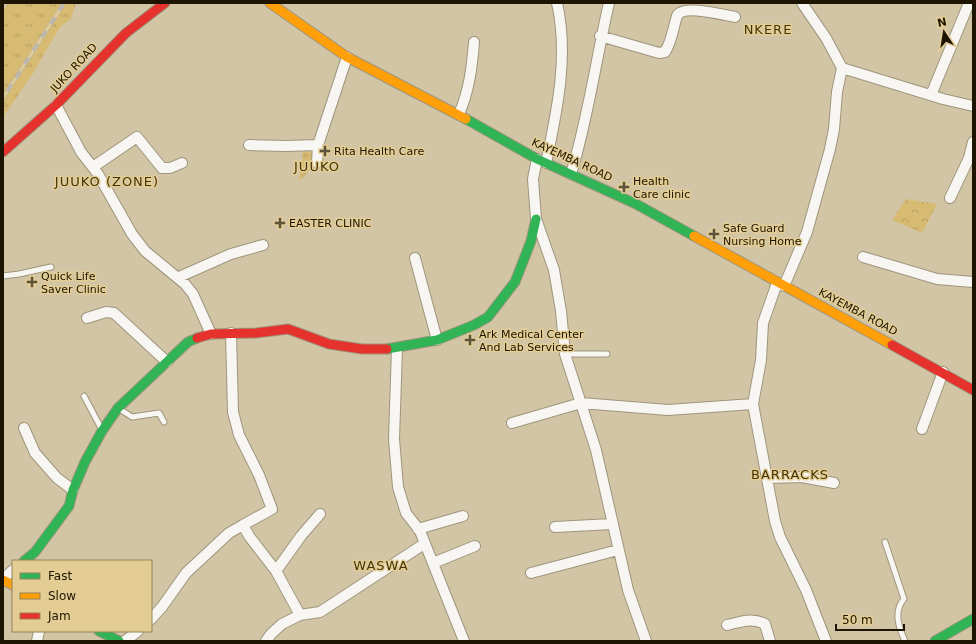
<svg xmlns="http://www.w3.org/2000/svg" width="976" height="644" font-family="'DejaVu Sans',sans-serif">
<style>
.grass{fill:url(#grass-tufts)}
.park{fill:url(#park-crowns)}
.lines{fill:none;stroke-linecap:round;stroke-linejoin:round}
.lane-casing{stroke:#9e957c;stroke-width:7}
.street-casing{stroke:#9e957c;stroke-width:12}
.fast-casing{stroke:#9e957c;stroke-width:11}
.slow-casing{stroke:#9e957c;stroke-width:11}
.jam-casing{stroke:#9e957c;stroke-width:11}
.lane{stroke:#f8f6f2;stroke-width:5}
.street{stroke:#f8f6f2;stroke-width:10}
.fast{stroke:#30b455;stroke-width:9}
.slow{stroke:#ff9f0a;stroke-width:9}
.jam{stroke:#e5322d;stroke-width:9}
.rail-casing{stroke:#bcb8b0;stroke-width:4}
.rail{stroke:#e4cd94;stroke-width:2.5;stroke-dasharray:8;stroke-linecap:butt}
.poi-dot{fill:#5c533b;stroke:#e4cd94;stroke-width:1.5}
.labels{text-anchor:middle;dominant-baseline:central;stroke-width:3;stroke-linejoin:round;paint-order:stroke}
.street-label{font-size:11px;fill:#1d1501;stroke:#e4cd94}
.poi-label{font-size:11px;fill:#1d1501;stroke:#e4cd94;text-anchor:start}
.quarter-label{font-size:13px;letter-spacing:1px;fill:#443508;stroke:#e4cd94}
</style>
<defs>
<pattern id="grass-tufts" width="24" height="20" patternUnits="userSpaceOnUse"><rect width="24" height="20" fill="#d7bb72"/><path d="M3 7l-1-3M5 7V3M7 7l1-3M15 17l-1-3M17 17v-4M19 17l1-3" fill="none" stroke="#b8a061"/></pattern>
<pattern id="park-crowns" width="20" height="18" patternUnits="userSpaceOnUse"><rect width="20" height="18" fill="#d7bb72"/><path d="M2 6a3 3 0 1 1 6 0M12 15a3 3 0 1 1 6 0" fill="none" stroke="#b8a061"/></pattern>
</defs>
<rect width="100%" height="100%" fill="#d2c5a6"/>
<path class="grass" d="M9 3H76L71 19 60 27 32 75 3 117V11Z
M303 151 312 152 313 167 299 181Z"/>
<path class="park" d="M906 199 937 204 922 233 892 220Z"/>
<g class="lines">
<defs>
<path id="lane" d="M3 276 19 274 51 267
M565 354H607
M84 396 101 428
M118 408 132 417 159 413 164 422
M885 542 904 599C893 611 899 628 905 641"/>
<path id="street" d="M600 36 659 53 665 52C672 41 673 28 677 16 682 4 723 15 735 17
M842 68 943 99 973 106
M931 95 969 3
M56 105 81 152 98 174 132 234 145 251 185 284 193 294 211 334
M459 114C469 91 472 68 474 42
M249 145 286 146 318 145
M537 159 533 179 536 219 554 270 561 311 565 354 596 450 628 590 646 641
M317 163 318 145 347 57
M546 163C557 111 569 56 557 3
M93 167 137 137 162 168H170L182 163
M571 174C588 119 596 59 609 3
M950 198 969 158 973 142
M863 257 937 279 973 282
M415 258 437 340
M179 277 231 254 263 245
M777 283 763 323 761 360 753 404 775 521 780 537 806 590 826 641
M784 286 807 232 830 149 834 129 837 92 842 68 826 38 802 3
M87 318 106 312 114 313 167 362
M231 333 233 412 239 435 259 475 272 509 243 525 249 536 276 571 300 615
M397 348 394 439 398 487 406 513 420 531 464 641
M512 423 581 403 668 410 753 404
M24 428 35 453 57 478 73 490
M922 429 943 372
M766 478 802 477 834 483
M555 527 612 524
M418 529 463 516
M433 563 475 546
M276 571 301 536 320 514
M531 573 618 550
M3 579 13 570
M151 619 162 607 186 573 229 533 243 525
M727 625C741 622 752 617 765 624L770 641
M37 641 39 631
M125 641 138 631
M266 641 271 634 282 624 300 615 320 612 424 544"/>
<path id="fast" d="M466 119 537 159 636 204 694 236
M387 349 437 340 474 325 488 317 515 282 531 241 536 219
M24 561 35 552 69 506 73 490 85 462 102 431 118 408 188 342 197 338
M99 631 119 641
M935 641 973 619"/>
<path id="slow" d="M270 3 347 57 466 119
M694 236 892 345
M3 580 13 585"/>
<path id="jam" d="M3 152 56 105 126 33 165 3
M197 338 211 334 256 333 288 329 329 344 362 349H387
M892 345 973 390"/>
</defs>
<use href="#lane" class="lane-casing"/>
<use href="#street" class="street-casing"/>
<use href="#fast" class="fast-casing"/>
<use href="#slow" class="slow-casing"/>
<use href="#jam" class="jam-casing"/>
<use href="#lane" class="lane"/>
<use href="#street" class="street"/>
<use href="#fast" class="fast"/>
<use href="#slow" class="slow"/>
<use href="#jam" class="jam"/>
<defs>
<path id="rail" d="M3 98 64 3"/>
</defs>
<use href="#rail" class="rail-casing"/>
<use href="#rail" class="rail"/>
</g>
<g class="poi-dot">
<path d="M323 145h4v4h4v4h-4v4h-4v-4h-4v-4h4z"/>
<path d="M622 181h4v4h4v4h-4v4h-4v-4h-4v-4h4z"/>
<path d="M278 217h4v4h4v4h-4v4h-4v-4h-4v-4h4z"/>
<path d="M712 228h4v4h4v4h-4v4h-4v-4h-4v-4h4z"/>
<path d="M30 276h4v4h4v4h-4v4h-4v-4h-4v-4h4z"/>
<path d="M468 334h4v4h4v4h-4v4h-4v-4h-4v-4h4z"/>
</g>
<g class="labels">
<g class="street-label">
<text transform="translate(74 68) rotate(-47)">JUKO ROAD</text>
<text transform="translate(572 160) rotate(25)">KAYEMBA ROAD</text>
<text transform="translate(858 312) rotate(28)">KAYEMBA ROAD</text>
</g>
<g class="poi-label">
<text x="334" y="151">Rita Health Care</text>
<text x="633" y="181">Health<tspan x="633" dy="13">Care clinic</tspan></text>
<text x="289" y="223">EASTER CLINIC</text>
<text x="723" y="228">Safe Guard<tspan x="723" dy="13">Nursing Home</tspan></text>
<text x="41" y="276">Quick Life<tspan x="41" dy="13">Saver Clinic</tspan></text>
<text x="479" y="334">Ark Medical Center<tspan x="479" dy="13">And Lab Services</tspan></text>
</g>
<g class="quarter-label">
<text x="768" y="29">NKERE</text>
<text x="317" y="166">JUUKO</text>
<text x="107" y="181">JUUKO (ZONE)</text>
<text x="790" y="474">BARRACKS</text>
<text x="381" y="565">WASWA</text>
</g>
</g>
<rect width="976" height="644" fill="none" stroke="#1d1501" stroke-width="8"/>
<rect x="12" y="560" width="140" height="72" fill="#e4cd94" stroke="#948359"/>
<rect x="20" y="573" width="20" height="6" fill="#30b455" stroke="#948359"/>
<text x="48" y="580" font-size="12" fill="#1d1501">Fast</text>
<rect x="20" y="593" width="20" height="6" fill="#ff9f0a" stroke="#948359"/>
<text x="48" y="600" font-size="12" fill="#1d1501">Slow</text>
<rect x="20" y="613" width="20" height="6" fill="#e5322d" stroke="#948359"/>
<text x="48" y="620" font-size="12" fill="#1d1501">Jam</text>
<g transform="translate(944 32) rotate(348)" stroke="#e4cd94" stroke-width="3" paint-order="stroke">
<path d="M0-3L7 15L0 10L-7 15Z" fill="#1d1501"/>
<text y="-6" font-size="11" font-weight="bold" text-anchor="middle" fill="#1d1501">N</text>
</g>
<path d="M836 624v6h68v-6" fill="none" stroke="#1d1501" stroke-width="2"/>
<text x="842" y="624" font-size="12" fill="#1d1501" stroke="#e4cd94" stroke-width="3" paint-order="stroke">50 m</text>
</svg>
